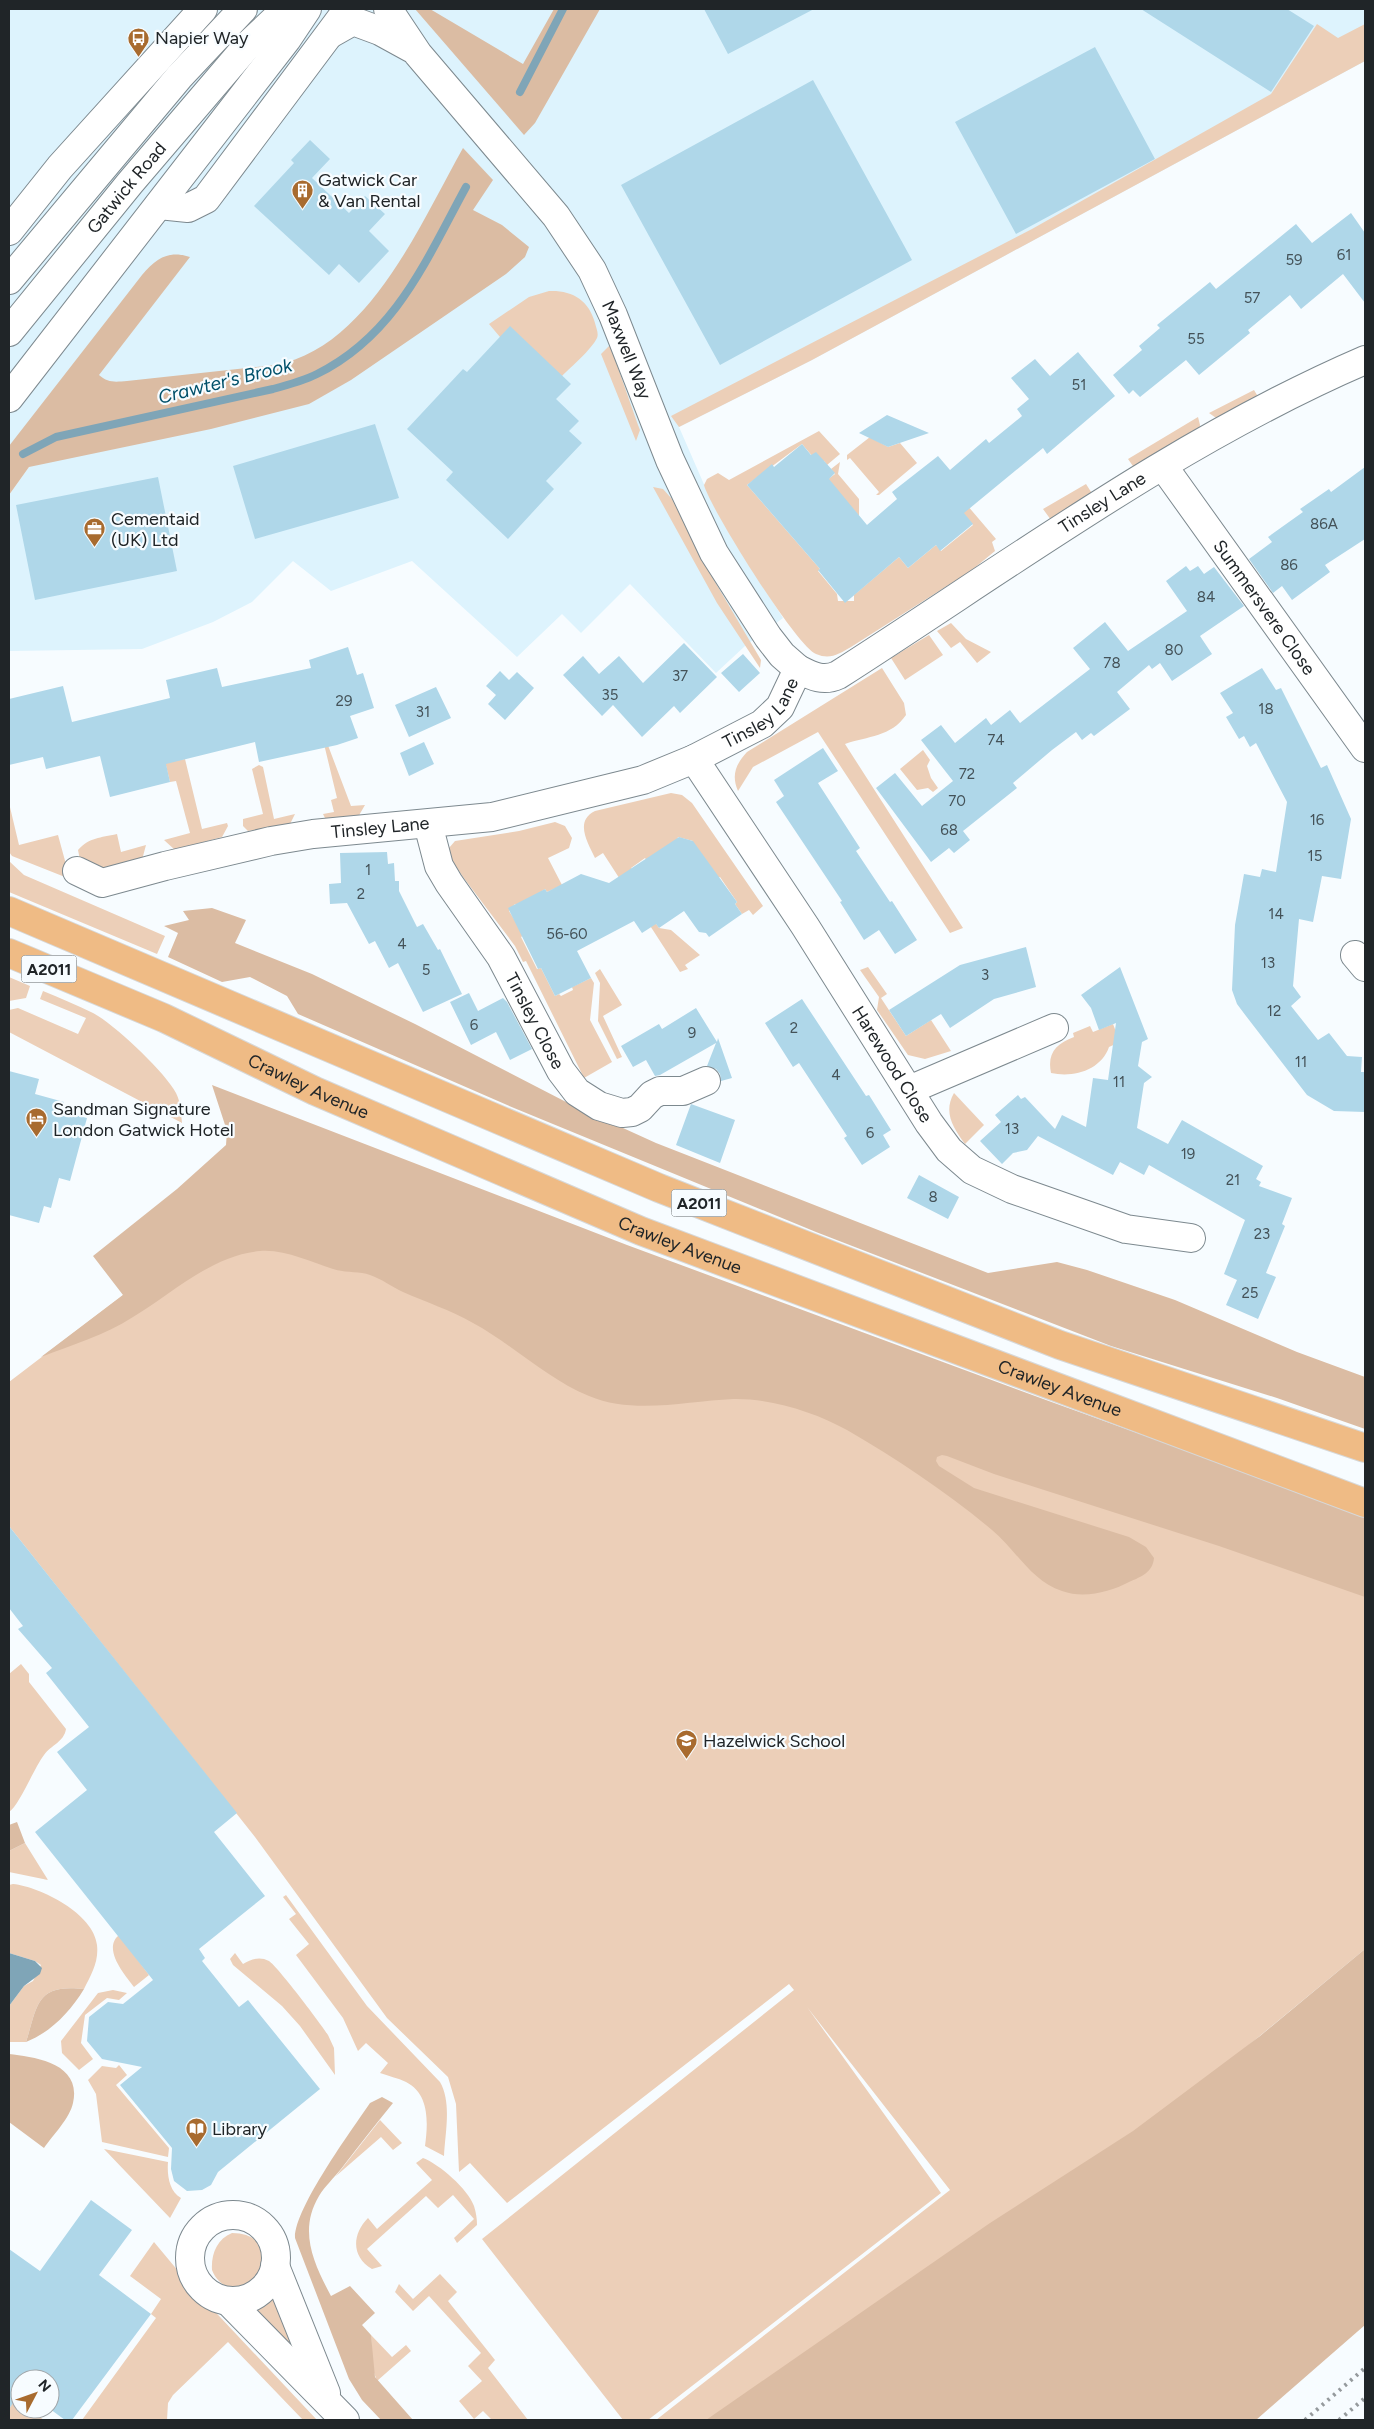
<svg xmlns="http://www.w3.org/2000/svg" width="1374" height="2429" font-family="Figtree,sans-serif">
<style>
.built{fill:#ddf3fd}
.green{fill:#eccfb8}
.forest{fill:#dbbca3}
.water{fill:#7fa5b7}
.lines{fill:none;stroke-linecap:round;stroke-linejoin:round}
.stream{stroke:#7fa5b7;stroke-width:8}
.building{fill:#afd7e9}
.minor-casing{stroke:#7d898f;stroke-width:30}
.major-casing{stroke:#d7d8d8;stroke-width:30}
.minor{stroke:#fff;stroke-width:28}
.major{stroke:#efbb85;stroke-width:28}
.rail{stroke:#959a9d;stroke-width:4;stroke-dasharray:2.5 5;stroke-linecap:butt}
.labels{text-anchor:middle;dominant-baseline:central;stroke-width:4.5;stroke-linejoin:round;paint-order:stroke}
.number-label{font-size:15px;fill:#445258}
.shield{fill:#f7fcff;stroke:#606668;stroke-width:1}
.shield-label{font-size:16px;font-weight:bold;fill:#202528}
.poi-label{font-size:18px;fill:#202528;stroke:#f7fcff;text-anchor:start}
.street-label{font-size:18px;fill:#202528;stroke:#f7fcff}
.water-label{font-size:19px;font-style:italic;fill:#00506a;stroke:#f7fcff}
</style>
<rect width="100%" height="100%" fill="#f7fcff"/>
<path class="built" d="M9 9H1365V61L812 360 679 427 706 489 746 560 783 618 745 646 716 673 630 584 581 633 562 614 517 657 412 561 331 591 293 561 252 602 213 622 142 649 9 651V495L29 467 9 460Z"/>
<path class="green" d="M1317 24 1338 38 1365 24V61L812 360 679 427 671 416 1032 229 1271 94Z
M549 291C572 290 589 300 595 323 596 328 599 333 597 338 591 350 572 366 562 376L500 337 489 324 529 297Z
M610 345 638 425 640 430 636 441 601 354Z
M1254 390 1257 395 1256 400 1219 420 1209 413Z
M1198 417 1200 425 1199 431 1135 469 1128 459Z
M819 431 840 454 827 465 824 461 819 464 802 444 747 485 820 569 818 571 837 594 838 601H854V595L899 557 908 568 936 545 941 551 973 525 955 503 961 498 996 539 992 542 995 551 972 570 851 647C839 654 830 660 816 654 796 646 710 508 704 485L707 479 718 473 729 480Z
M870 437 888 447 900 443 917 463 879 495H876L879 492 850 458 847 460V455Z
M840 462 838 474 859 499V516L827 480 835 474 831 469Z
M1086 484 1093 495 1051 520 1043 509Z
M653 487 663 489 672 499 708 570 761 660 760 668 717 603Z
M951 623 966 639 991 652 977 663 960 642 951 648 937 631Z
M929 635 943 655 905 680 891 658Z
M882 668 904 703 906 715C891 737 868 736 845 744L963 928 950 933 818 732 753 767 738 791C731 775 736 764 747 752Z
M318 719 351 806 365 805 358 817 331 820 325 818 323 814 334 812 331 800 337 798Z
M158 733 180 760 185 759 202 829 227 823 228 826 222 837 175 850 164 840 190 833 176 781 170 782Z
M923 750 930 760 927 766 931 778 938 788 933 792 928 788 917 790 900 769Z
M259 765 263 767 274 819 295 814 290 824 248 831 243 826V819L263 814 252 769Z
M671 793 682 795 692 803 763 906 753 915 749 910 742 914 735 904 737 902 720 877 716 879 693 844V841L678 837 676 844 647 861 645 858 631 868 633 871 624 877 659 928 671 930 700 955 685 965 688 969 680 972 603 853 595 858C588 843 574 821 595 811Z
M9 803 19 845 58 835 70 879 12 856 9 852Z
M555 822 565 826 572 838 569 848 548 858 562 885 547 892 545 889 520 906 515 904 509 911 524 935 521 937 537 969 541 968 555 996 559 994 561 996 573 990 572 987 591 978 594 983 590 1020 612 1062 584 1078 526 961 523 962 515 946 463 877 450 857 449 848 455 841 519 831Z
M117 834 121 852 146 845 142 860 101 874 80 860 78 850C90 837 100 838 117 834Z
M9 861 24 875 165 936 157 954 9 892Z
M868 967 887 994 881 998 906 1036 931 1020 951 1051 925 1059 908 1055 877 1010 879 997 860 970Z
M600 969 622 1005 603 1016 622 1057 617 1059 598 1021 600 983 595 973Z
M9 977 30 986 26 998 9 1001Z
M43 991C60 998 77 1005 93 1013 114 1024 165 1072 176 1093 181 1103 181 1113 182 1123L9 1032V1010L18 1008 78 1034 86 1018 40 999Z
M1113 1024 1120 1042 1109 1047C1101 1070 1074 1078 1051 1073 1047 1053 1056 1044 1074 1037L1073 1033 1090 1026 1093 1032Z
M954 1093 984 1125 965 1144C953 1128 943 1112 954 1093Z
M258 1167 1365 1572V1949L795 2420H656L950 2190 807 2007 941 2193 648 2420H623L482 2239 794 1990 789 1984 507 2203 470 2163 459 2172 456 2104 448 2077 387 2018 255 1837 9 1526V1382L123 1295Z
M21 1664 29 1674V1682L66 1729C64 1742 51 1745 44 1755 34 1768 19 1806 9 1812V1674Z
M25 1843 48 1880 9 1872V1851Z
M13 1884C41 1887 94 1914 97 1945 99 1962 91 1975 84 1989 36 1984 38 2004 26 2042H9V2006L24 1986 33 1981 41 1965 35 1961 9 1953V1885Z
M286 1895 367 2006 440 2082C452 2103 445 2133 444 2156L425 2146C428 2124 430 2094 406 2082 398 2078 388 2076 380 2073L388 2063 366 2043 358 2051 343 2018 296 1955 309 1944 289 1919 296 1914 283 1897Z
M119 1935 149 1975 134 1987C125 1975 102 1949 119 1935Z
M235 1953 243 1964C251 1959 260 1956 269 1961 278 1967 321 2024 328 2035L334 2048 335 2075 300 2026 282 2006 233 1965 230 1959Z
M113 1990 127 1993 119 2000 107 1998 85 2015 81 2043 93 2059 79 2070 62 2053 61 2041 98 1993Z
M119 2065 127 2075 116 2085 169 2148 168 2157 102 2142 96 2094 88 2080 102 2066 116 2068Z
M380 2120 402 2143 393 2150 381 2137 336 2176Z
M104 2149 168 2162C167 2175 169 2191 181 2198L170 2218Z
M423 2158C439 2164 468 2189 474 2206 476 2212 477 2219 477 2225L457 2243 454 2238 474 2219 453 2195 438 2208 426 2196 367 2249 382 2266 372 2269C351 2257 352 2234 368 2218L377 2229 432 2180 416 2163Z
M232 2233C283 2233 268 2301 231 2288 222 2286 215 2278 212 2270 211 2254 217 2239 232 2233Z
M154 2242 189 2284 317 2420H303L228 2342 173 2395 168 2403 167 2420H82L156 2318 151 2314 161 2299 130 2276Z
M440 2274 457 2292 448 2301 495 2360 488 2368 528 2420H492L483 2411 474 2419 459 2401 482 2381 468 2366 481 2353 429 2296 413 2311 395 2292 399 2284 413 2299Z
M273 2284 305 2361 247 2303 260 2297Z
M371 2335 392 2357 406 2345 411 2351 377 2381 372 2367Z
M15 2399 20 2403V2409H28L44 2420H9V2409Z"/>
<path class="forest" d="M415 9H430L523 64 554 9H600L535 123 524 135Z
M463 148 493 180 473 210 502 225 529 247 525 257 506 274 351 380 309 404 211 429 29 467 9 495V446L142 275C156 258 169 250 190 257L99 375C108 383 115 382 127 381L275 365C369 348 421 222 463 148Z
M212 908 246 920 235 943 312 974 415 1024 568 1103 656 1143 988 1273 1057 1262 1087 1270 1175 1300 1297 1352 1365 1377V1429L1277 1398 1111 1346 816 1232 514 1108 298 1014 287 996 250 977 222 982 168 957 178 933 164 926 189 920 183 911Z
M212 1085 627 1245 1046 1400 1365 1515V1597L1219 1546 994 1474 947 1456 942 1455 937 1457 936 1461 939 1466 974 1488 1129 1537 1146 1547 1154 1558C1153 1572 1141 1577 1129 1582 1110 1592 1084 1599 1062 1591 1031 1581 1016 1550 992 1530 948 1493 897 1459 847 1430 815 1412 770 1398 733 1399 687 1401 634 1415 589 1396 547 1379 512 1344 473 1323 450 1310 426 1302 403 1292 392 1287 382 1279 370 1275 359 1271 345 1273 333 1269 310 1262 285 1249 260 1251 212 1255 173 1293 133 1317 105 1335 72 1345 41 1357L123 1295 93 1256 177 1189 226 1145 227 1131Z
M17 1822 25 1843 9 1851V1825Z
M1365 1949V2325L1256 2420H706L990 2223 1133 2131 1260 2036Z
M84 1989C70 2012 51 2032 26 2042 38 2004 36 1984 84 1989Z
M9 2054C35 2057 82 2063 73 2103 70 2118 53 2135 44 2148L9 2122Z
M382 2097 393 2103C375 2125 358 2147 341 2169 334 2178 325 2186 319 2196 298 2231 314 2264 331 2296L350 2286 375 2313 362 2325 371 2335 375 2377 413 2420H381L362 2400 349 2379 295 2238C294 2209 351 2131 370 2103Z"/>
<path class="water" d="M9 1953 35 1961 42 1968 40 1974 24 1986 9 2006Z"/>
<g class="lines">
<path class="stream" d="M520 92 563 9
M23 454 56 437 273 389C288 385 303 381 317 374 396 335 426 260 466 187"/>
</g>
<path class="building" d="M704 9H814L728 54Z
M1141 9H1287L1314 26 1271 92Z
M1095 47 1155 159 1016 234 955 122Z
M813 80 912 260 720 365 621 185Z
M310 140 330 159 312 178 349 213 365 196 385 214 369 231 389 251 359 283 339 264 329 275 254 206 294 163 291 160Z
M1351 213 1365 233V303L1343 274 1301 309 1290 295 1248 330 1250 333 1199 375 1186 360 1140 397 1133 390 1129 394 1113 375 1142 350 1139 346 1160 328 1157 325 1210 282 1216 289 1296 224 1312 243Z
M510 326 571 384 556 399 579 421 569 431 582 443 546 481 554 489 508 539 446 480 453 472 407 429 463 369 467 372Z
M1078 352 1115 396 1047 454 1043 448 964 513 973 524 940 551 936 545 908 568 899 557 845 603 818 570 820 569 747 485 772 464 774 467 802 444 811 455 816 452 835 473 829 479 867 525 897 499 892 492 938 456 950 470 986 439 989 443 1022 416 1017 409 1029 399 1011 378 1035 359 1050 376Z
M887 415 929 433 888 447 859 433Z
M375 424 399 498 255 539 233 466Z
M1365 467V539L1325 565 1330 572 1292 600 1282 586 1273 593 1249 559 1272 542 1268 537 1303 512 1300 509 1329 489 1331 492Z
M158 477 177 571 35 600 16 505Z
M1186 566 1190 571 1198 566 1204 574 1214 567 1244 606 1200 636 1212 654 1172 681 1160 663 1152 669 1149 665 1117 692 1130 709 1094 736 1091 733 1082 740 1076 732 1052 750 1013 783 1017 788 963 831 970 840 954 853 949 848 931 862 876 788 895 773 922 806 953 781 921 740 941 725 955 743 986 718 991 725 1010 710 1020 723 1090 669 1073 648 1105 622 1128 651 1187 611 1166 581Z
M684 643 717 677 680 713 674 706 642 737 613 705 602 716 563 675 583 656 599 674 619 656 643 683Z
M348 647 357 675 363 673 374 708 350 716 358 738 337 745 259 762 255 742 166 764 170 782 110 797 100 756 46 769 43 757 9 765V699L63 686 72 722 170 698 166 680 217 668 222 687 311 668 309 660Z
M743 654 760 673 739 692 721 673Z
M1262 668 1276 690 1281 688 1321 768 1327 765 1351 819 1341 879 1322 876 1313 922 1299 919 1293 986 1301 997 1291 1006 1318 1040 1329 1033 1347 1056 1362 1057 1361 1072H1365V1112L1334 1111 1307 1095 1246 1016 1237 1004 1232 990 1235 925 1244 874 1260 877 1262 869 1276 872 1287 802 1256 743 1250 747 1244 736 1239 739 1226 717 1233 713 1220 693Z
M500 671 509 680 517 672 534 688 505 720 488 704 496 695 486 686Z
M436 687 451 718 409 737 395 705Z
M424 742 434 764 409 776 400 753Z
M823 748 838 771 818 783 860 848 856 851 890 902 892 901 917 940 895 954 879 930 864 940 840 902 842 901 776 802 784 796 774 780Z
M679 837 693 841 737 902 735 904 742 914 709 937 706 933 699 932 684 911 659 928 656 924 642 933 634 921 577 951 591 978 555 996 541 968 538 969 508 908 545 889 547 892 581 874 609 883Z
M387 852 388 864 394 863 395 881H399V891L417 927 423 924 438 950 440 949 462 994 423 1012 398 963 389 968 375 941 369 944 347 903 330 904 329 884 341 883 340 853Z
M1026 947 1036 987 994 999 950 1028 941 1014 906 1036 889 1010 960 965Z
M1120 967 1148 1039 1142 1042 1138 1066 1152 1077 1144 1083 1137 1128 1168 1144 1182 1120 1263 1166 1256 1179 1261 1182 1259 1186 1292 1198 1282 1224 1285 1226 1266 1273 1276 1277 1258 1319 1226 1305 1237 1280 1224 1274 1245 1220 1149 1165 1144 1175 1120 1162 1113 1175 1038 1136 1027 1150 1013 1153 1002 1164 980 1141 1001 1122 995 1115 1018 1095 1021 1099 1025 1097 1055 1129 1062 1115 1086 1127 1093 1078 1108 1080 1116 1023 1099 1030 1091 1008 1081 995Z
M469 993 478 1011 503 998 507 1002 532 1049 510 1060 496 1032 471 1045 450 1002Z
M802 999 866 1096 869 1095 891 1130 883 1135 890 1147 862 1165 844 1138 847 1136 799 1063 793 1067 765 1023Z
M696 1008 717 1042 718 1038 732 1078 721 1081 720 1074 716 1069 707 1066 716 1043 660 1075 655 1076 646 1060 633 1067 621 1046 659 1024 662 1029Z
M9 1071 39 1079 35 1094 64 1102 61 1112 87 1118 70 1181 59 1178 51 1208 44 1206 39 1223 9 1215Z
M691 1104 735 1120 720 1163 676 1145Z
M919 1175 959 1197 948 1219 907 1198Z
M9 1526 237 1813 214 1832 265 1896 199 1949 205 1958 202 1961 239 2007 248 2000 320 2089 218 2172 211 2185 202 2190 187 2191 174 2181 171 2169 172 2148 120 2085 142 2067 102 2059 87 2041 89 2017 108 2002 123 2004 153 1980 35 1832 87 1790 57 1752 89 1727 46 1673 52 1668 18 1629 23 1626 9 1608Z
M91 2200 132 2230 99 2275 151 2314 72 2420H65L50 2409V2379H20V2393L9 2409V2249L40 2271Z"/>
<g class="lines">
<defs>
<g id="minor">
<path id="s1" d="M388 9 418 54 556 216 592 270 613 315 670 460 714 553 768 637 782 655 798 669"/>
<path d="M330 34 353 21 380 31 411 48"/>
<path d="M159 205 188 208 206 199 348 9"/>
<path d="M9 231 60 167 203 9"/>
<path d="M9 280 179 77 243 9"/>
<path id="s2" d="M9 332 130 183 247 46 286 9"/>
<path d="M9 398 287 39 307 9"/>
<path id="s3" d="M1163 466 1365 748"/>
<path id="s4" d="M694 759 805 926 929 1123 949 1150 972 1170 1012 1189 1126 1229 1191 1238"/>
<path id="s5" d="M428 824 439 866 449 883 501 957 561 1071 577 1092 599 1106 622 1113 632 1112 640 1108 652 1095 660 1091H683L706 1081"/>
<path id="s6" d="M77 871 102 883 165 866 271 841 313 834 492 817 643 780 694 759 762 724 780 707 798 669C812 676 823 682 838 675 1010 565 1177 441 1365 360"/>
<path d="M1355 955 1365 967"/>
<path d="M909 1090 1054 1028"/>
<circle cx="233" cy="2258" r="43"/>
<path d="M275 2266 326 2393"/>
<path d="M228 2301 345 2420"/>
</g>
<g id="major">
<path d="M9 911 659 1188 1060 1345 1365 1448"/>
<path id="s7" d="M9 953 164 1018 315 1091 641 1231 1365 1503"/>
</g>
</defs>
<use href="#minor" class="minor-casing"/>
<use href="#major" class="major-casing"/>
<use href="#minor" class="minor"/>
<use href="#major" class="major"/>
<path class="rail" d="M1305 2420 1365 2368
M1339 2420 1365 2398"/>
</g>
<defs>
<symbol id="bus-pin" viewBox="-11 -11 22 30"><path d="M0 17L-7.5 6A9.5 9.5 0 1 1 7.5 6Z" fill="#a86b2f" stroke="#f7fcff"/><path d="M-5-6H5V4H4V6H2V4H-2V6H-4V4H-5ZM-3.5-4V0h7V-4ZM-3.5 1.2v1.5H-2V1.2ZM2 1.2v1.5H3.5V1.2Z" fill="#fff"/></symbol>
<symbol id="building-pin" viewBox="-11 -11 22 30"><path d="M0 17L-7.5 6A9.5 9.5 0 1 1 7.5 6Z" fill="#a86b2f" stroke="#f7fcff"/><path d="M-4-6H4V6H1V3H-1V6H-4ZM-2.5-4.3h1.7v1.8h-1.7ZM.8-4.3h1.7v1.8H.8ZM-2.5-1h1.7V.8h-1.7ZM.8-1h1.7V.8H.8Z" fill="#fff"/></symbol>
<symbol id="office-pin" viewBox="-11 -11 22 30"><path d="M0 17L-7.5 6A9.5 9.5 0 1 1 7.5 6Z" fill="#a86b2f" stroke="#f7fcff"/><path d="M-6-3h4V-5.5h4V-3h4V5H-6ZM-1-4.5V-3h2v-1.5ZM-6 0V1H6V0Z" fill="#fff"/></symbol>
<symbol id="hotel-pin" viewBox="-11 -11 22 30"><path d="M0 17L-7.5 6A9.5 9.5 0 1 1 7.5 6Z" fill="#a86b2f" stroke="#f7fcff"/><path d="M-6-4.5h1.5V1H6V5H4.5V3h-9V5H-6ZM-4 0a1.8 1.8 0 1 1 3.6 0ZM.5 0V-2.5h3Q6-2.5 6 0Z" fill="#fff"/></symbol>
<symbol id="school-pin" viewBox="-11 -11 22 30"><path d="M0 17L-7.5 6A9.5 9.5 0 1 1 7.5 6Z" fill="#a86b2f" stroke="#f7fcff"/><path d="M0-5L7-2L0 1L-7-2ZM-4 1L0 2.5L4 1V4Q0 6-4 4Z" fill="#fff"/></symbol>
<symbol id="library-pin" viewBox="-11 -11 22 30"><path d="M0 17L-7.5 6A9.5 9.5 0 1 1 7.5 6Z" fill="#a86b2f" stroke="#f7fcff"/><path d="M-6-4Q-3-5.5-.7-3.5V5Q-3 3-6 4ZM6-4Q3-5.5 .7-3.5V5Q3 3 6 4Z" fill="#fff"/></symbol>
</defs>
<g fill-rule="evenodd">
<use href="#bus-pin" x="126" y="26" width="25" height="34"/>
<use href="#building-pin" x="290" y="178" width="25" height="34"/>
<use href="#office-pin" x="82" y="516" width="25" height="34"/>
<use href="#hotel-pin" x="24" y="1106" width="25" height="34"/>
<use href="#school-pin" x="674" y="1728" width="25" height="34"/>
<use href="#library-pin" x="184" y="2116" width="25" height="34"/>
</g>
<g class="labels">
<g class="number-label">
<text x="1344" y="255">61</text>
<text x="1294" y="260">59</text>
<text x="1252" y="298">57</text>
<text x="1196" y="339">55</text>
<text x="1079" y="385">51</text>
<text x="1324" y="524">86A</text>
<text x="1289" y="565">86</text>
<text x="1206" y="597">84</text>
<text x="1174" y="650">80</text>
<text x="1112" y="663">78</text>
<text x="680" y="676">37</text>
<text x="610" y="695">35</text>
<text x="344" y="701">29</text>
<text x="1266" y="709">18</text>
<text x="423" y="712">31</text>
<text x="996" y="740">74</text>
<text x="967" y="774">72</text>
<text x="957" y="801">70</text>
<text x="1317" y="820">16</text>
<text x="949" y="830">68</text>
<text x="1315" y="856">15</text>
<text x="368" y="870">1</text>
<text x="361" y="894">2</text>
<text x="1276" y="914">14</text>
<text x="567" y="934">56-60</text>
<text x="402" y="944">4</text>
<text x="1268" y="963">13</text>
<text x="426" y="970">5</text>
<text x="985" y="975">3</text>
<text x="1274" y="1011">12</text>
<text x="474" y="1025">6</text>
<text x="794" y="1028">2</text>
<text x="692" y="1033">9</text>
<text x="1301" y="1062">11</text>
<text x="836" y="1075">4</text>
<text x="1119" y="1082">11</text>
<text x="1012" y="1129">13</text>
<text x="870" y="1133">6</text>
<text x="1188" y="1154">19</text>
<text x="1233" y="1180">21</text>
<text x="933" y="1197">8</text>
<text x="1262" y="1234">23</text>
<text x="1250" y="1293">25</text>
</g>
<g class="shield">
<rect x="21.5" y="955.5" width="55" height="27" rx="4"/>
<rect x="671.5" y="1189.5" width="55" height="27" rx="4"/>
</g>
<g class="shield-label">
<text x="49" y="969">A2011</text>
<text x="699" y="1203">A2011</text>
</g>
<g class="poi-label">
<text x="155" y="38">Napier Way</text>
<text x="318" y="180">Gatwick Car<tspan x="318" dy="21">&amp; Van Rental</tspan></text>
<text x="111" y="519">Cementaid<tspan x="111" dy="21">(UK) Ltd</tspan></text>
<text x="53" y="1109">Sandman Signature<tspan x="53" dy="21">London Gatwick Hotel</tspan></text>
<text x="703" y="1741">Hazelwick School</text>
<text x="212" y="2129">Library</text>
</g>
<g class="street-label">
<text stroke="none"><textPath href="#s2" startOffset="186">Gatwick Road</textPath></text>
<text stroke="none"><textPath href="#s1" startOffset="419">Maxwell Way</textPath></text>
<text stroke="none"><textPath href="#s6" startOffset="1136">Tinsley Lane</textPath></text>
<text stroke="none"><textPath href="#s3" startOffset="174">Summersvere Close</textPath></text>
<text stroke="none"><textPath href="#s6" startOffset="718">Tinsley Lane</textPath></text>
<text stroke="none"><textPath href="#s6" startOffset="312">Tinsley Lane</textPath></text>
<text stroke="none"><textPath href="#s5" startOffset="226">Tinsley Close</textPath></text>
<text stroke="none"><textPath href="#s4" startOffset="364">Harewood Close</textPath></text>
<text stroke="none"><textPath href="#s7" startOffset="328">Crawley Avenue</textPath></text>
<text stroke="none"><textPath href="#s7" startOffset="732">Crawley Avenue</textPath></text>
<text stroke="none"><textPath href="#s7" startOffset="1138">Crawley Avenue</textPath></text>
</g>
<g class="water-label">
<text transform="translate(225 381) rotate(-14)">Crawter's Brook</text>
</g>
</g>
<rect width="1374" height="2429" fill="none" stroke="#202528" stroke-width="20"/>
<g transform="translate(35 2394) rotate(49)"><circle r="24" fill="#f7fcff" stroke="#a1a6a9"/>
<path d="M0-4L9 19L0 12L-9 19Z" fill="#a86b2f"/>
<text y="-8" font-size="14" font-weight="bold" text-anchor="middle" fill="#202528">N</text>
</g>
</svg>
